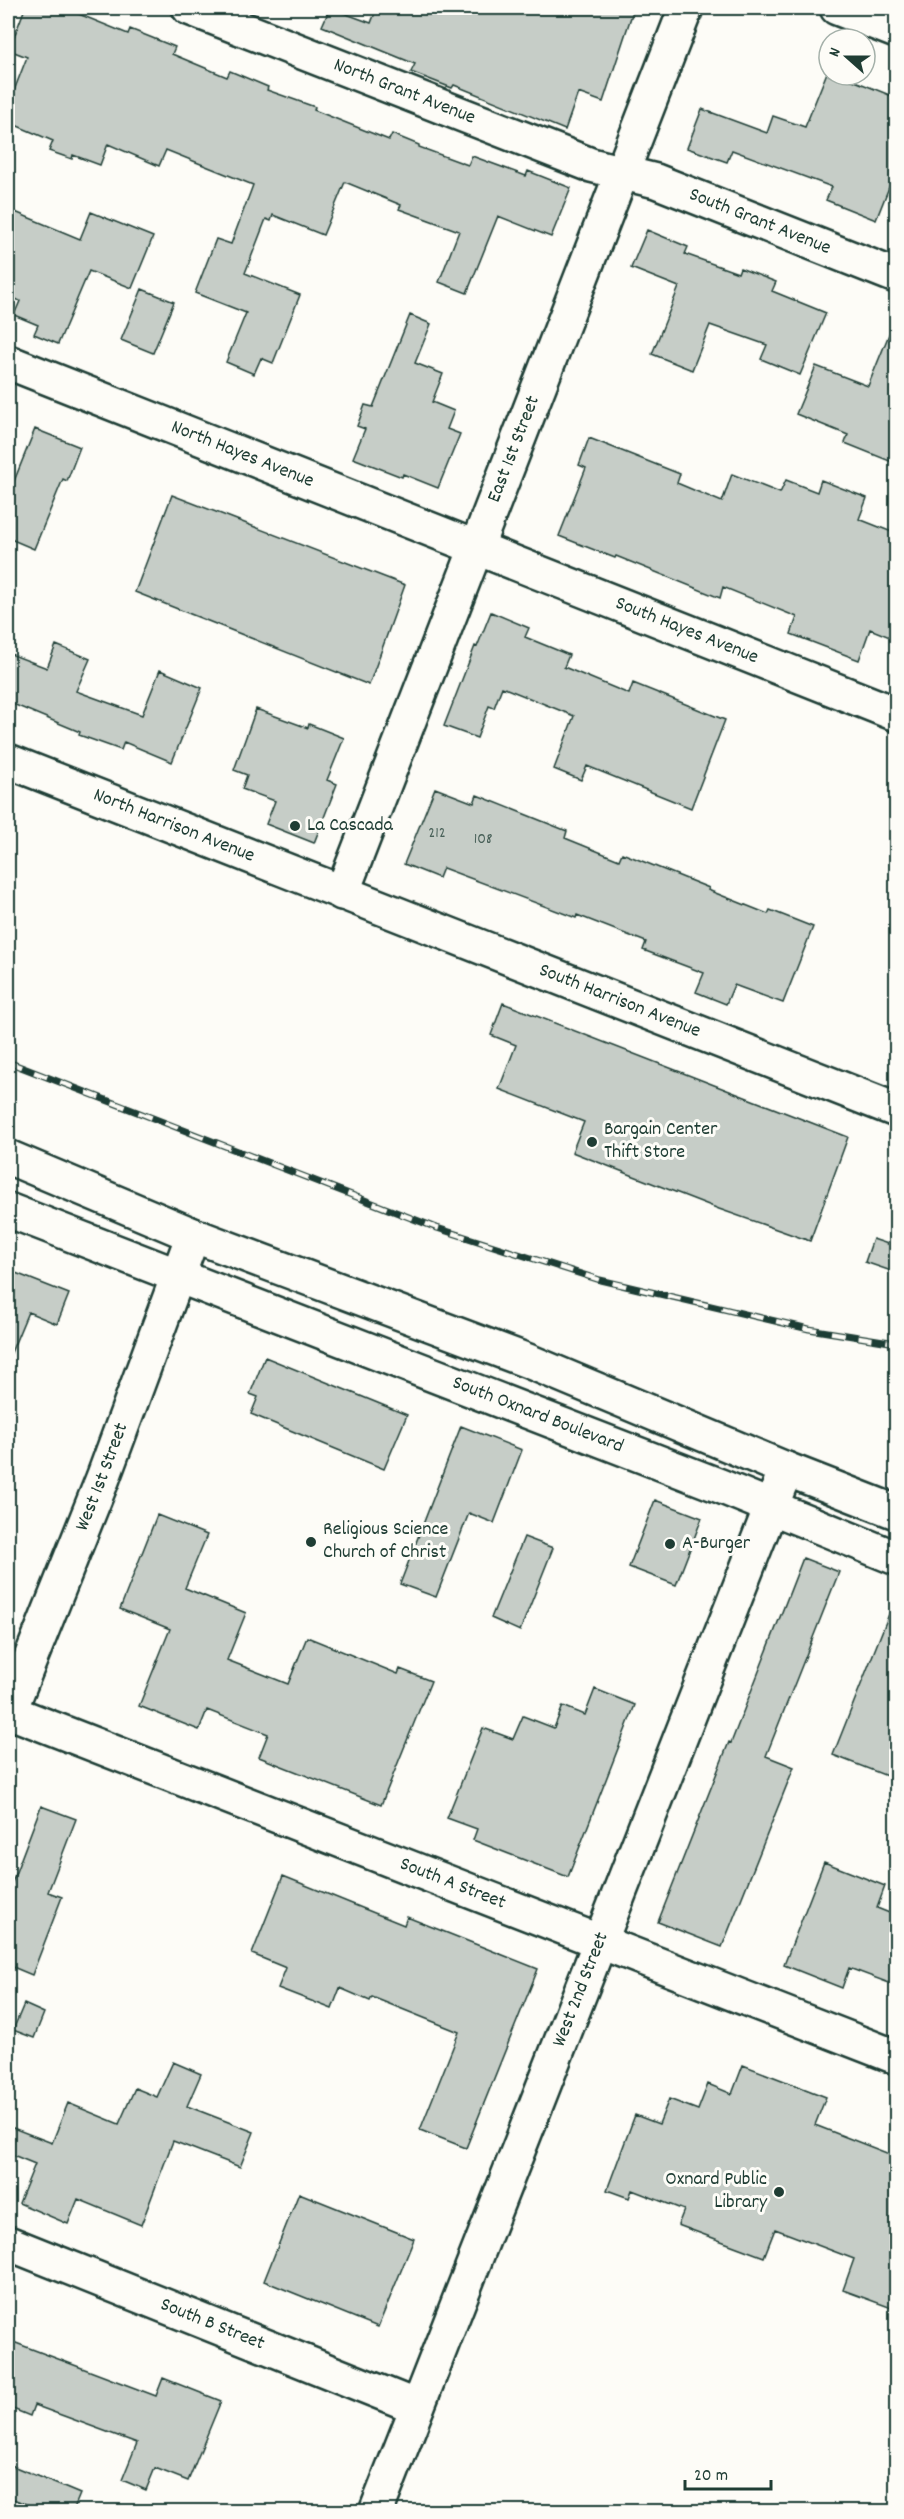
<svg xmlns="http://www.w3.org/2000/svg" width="904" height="2519" font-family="Dekko,sans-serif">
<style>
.building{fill:#c6cdc7;stroke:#1f3d34;stroke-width:1.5}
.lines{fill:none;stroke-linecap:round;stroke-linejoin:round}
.street-casing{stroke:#1f3d34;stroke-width:38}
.primary-casing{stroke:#1f3d34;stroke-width:38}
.street{stroke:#fdfcf7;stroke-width:33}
.primary{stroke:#fdfcf7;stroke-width:33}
.rail-casing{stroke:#1f3d34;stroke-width:7}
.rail{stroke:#fdfcf7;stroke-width:4.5;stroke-dasharray:14;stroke-linecap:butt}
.poi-dot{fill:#1f3d34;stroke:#fdfcf7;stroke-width:2}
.labels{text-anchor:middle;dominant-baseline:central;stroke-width:6;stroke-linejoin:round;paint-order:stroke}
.number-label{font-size:16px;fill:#496159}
.street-label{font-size:20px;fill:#1f3d34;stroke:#fdfcf7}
.poi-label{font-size:20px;fill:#1f3d34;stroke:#fdfcf7;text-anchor:start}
</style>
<rect width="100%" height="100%" fill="#fdfcf7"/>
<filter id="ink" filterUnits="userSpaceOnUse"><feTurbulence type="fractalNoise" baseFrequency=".0167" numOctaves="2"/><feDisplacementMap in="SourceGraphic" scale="12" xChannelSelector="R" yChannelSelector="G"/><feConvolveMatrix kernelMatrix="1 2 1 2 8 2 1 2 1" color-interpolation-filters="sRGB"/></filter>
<g filter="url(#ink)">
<path class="building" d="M25 8H64L128 34 130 29 175 47 172 54 227 77 230 71 268 87 267 90 315 107 314 110 389 140 392 134 419 145V147L468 165 472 156 526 176 528 171 571 188 551 237 498 216 467 293 439 282 459 231 399 209 401 205 345 182 323 235 273 215 271 221 266 219 245 273 300 295 273 363 261 358 254 374 226 362 246 313 195 293 216 239 231 244 253 185 166 150 159 166 108 144 100 165 73 155 72 159 49 151 53 141 8 122V106L27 57 9 50Z
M330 8 371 23 377 8H421L442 16 445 8H634L603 102 578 93 565 130 454 85 452 88 411 72 415 64 322 26Z
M828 70 829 75H840L897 98V167L876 220 826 200 832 187 732 150 727 162 687 148 702 109 767 133 773 116 805 127Z
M8 209 80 239 91 212 153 237 132 288 89 271 58 344 34 334 38 325 14 315 20 301 8 295Z
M647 230 688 247 685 254 738 273 740 268 776 282 772 291 826 313 800 375 761 359 767 345 710 325 692 370 652 354 679 287 631 268Z
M142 289 174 302 153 353 121 340Z
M410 315 431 324 415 363 443 374 432 402 454 411 447 429 460 434 438 488 403 474 402 477 353 458 365 429 357 426 365 405 373 407Z
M896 317H897V464L845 443 848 435 796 414 816 366 868 386Z
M35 429 80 447 67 481 63 479 34 549 8 538V496Z
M589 438 680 474 677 483 722 502 732 474 780 493 786 480 817 492 821 480 867 498 859 519 897 534V640L870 629 859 660 791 634 797 617 723 587 720 598 616 556 615 558 559 536 586 468 579 465Z
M172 495 405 585 369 685 135 592Z
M491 612 529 628 525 637 569 655 564 667 629 694 633 683 725 720 691 808 587 766 581 780 554 769 574 716 502 687 494 708 489 706 477 738 444 726 475 646 477 647Z
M56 645 90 659 76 691 142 715 160 670 202 688 172 762 124 742 121 750 79 735 80 732 8 702V653L47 668Z
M256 709 308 728 309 724 344 738 327 780 337 784 314 843 266 824 275 801 242 789 247 775 234 770Z
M435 788 474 803 477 795 567 831 565 838 619 860 622 853 709 888 708 890 768 914 770 910 813 927 783 1003 734 985 726 1004 696 992 704 973 643 950 646 942 577 915 576 918 443 868 439 878 404 864Z
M503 1003 848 1137 810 1241 719 1209 572 1152 584 1122 499 1089 516 1045 491 1035Z
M873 1239 897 1247V1273L865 1262Z
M8 1270 69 1294 57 1324 28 1312 8 1360Z
M265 1357 407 1415 384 1469 251 1414 258 1397 250 1394Z
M461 1426 522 1450 494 1523 469 1513 436 1597 400 1584Z
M655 1500 702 1518 676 1585 629 1567Z
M157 1515 207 1535 185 1588 246 1613 227 1660 288 1684 307 1637 398 1674 400 1669 431 1681 381 1805 259 1757 268 1734 207 1710 199 1730 139 1706 170 1629 120 1609Z
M524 1537 553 1548 520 1631 491 1618Z
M803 1558 839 1572 766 1756 794 1767 722 1947 658 1922 729 1742 731 1743Z
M895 1599H897V1780L833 1755Z
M595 1689 635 1705 568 1877 473 1840 477 1829 447 1818 483 1728 513 1739 523 1716 554 1728 563 1706 585 1715Z
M41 1806 76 1819 48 1892 62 1897 32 1975 8 1965V1893Z
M824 1862 885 1886 877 1908 897 1916V1986L849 1968 842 1988 784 1965Z
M283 1876 404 1925 407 1917 538 1969 466 2148 420 2130 459 2032 372 1997 370 2001 340 1988 332 2009 278 1988 286 1968 252 1954Z
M24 2004 44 2013 34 2038 13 2030Z
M173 2062 201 2074 187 2106 254 2132 240 2167 173 2141 141 2225 78 2199 68 2224 19 2203 35 2164 8 2153V2126L52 2143 68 2103 119 2124 135 2088 157 2097Z
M743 2065 826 2097 815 2125 897 2157V2310L843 2290 854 2259 775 2229 764 2257 678 2225 684 2210 632 2190 629 2198 607 2190 635 2115 659 2124 669 2099 698 2110 708 2084 732 2094Z
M299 2193 414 2239 378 2327 264 2281Z
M8 2340 156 2396 163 2378 221 2401 188 2481 155 2468 146 2490 122 2480 137 2443 34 2405 30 2416 8 2407Z
M8 2464 80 2494 73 2511H44L8 2497Z"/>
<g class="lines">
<defs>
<g id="street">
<path id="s1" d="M189 8 591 165 656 181 896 276"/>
<path d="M837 8 896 31"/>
<path id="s2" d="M8 362 896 714"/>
<path id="s3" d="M8 761 896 1110"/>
<path id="s4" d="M342 893 686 8"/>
<path id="s5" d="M8 1711 896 2057"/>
<path id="s6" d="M8 1715 103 1478 193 1235"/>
<path id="s7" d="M8 2243 417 2407"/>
<path id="s8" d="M376 2512 786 1469"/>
</g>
<g id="primary">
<path d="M8 1157 193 1235 528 1361 786 1469 896 1512"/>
<path id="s9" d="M8 1210 720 1486 896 1558"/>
</g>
</defs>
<use href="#street" class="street-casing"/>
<use href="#primary" class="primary-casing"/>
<use href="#street" class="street"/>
<use href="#primary" class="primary"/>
<defs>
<path id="rail" d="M8 1062 437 1228 600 1280 809 1329 896 1343"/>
</defs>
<use href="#rail" class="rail-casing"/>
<use href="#rail" class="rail"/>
</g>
</g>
<g class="poi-dot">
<circle cx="295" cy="826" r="6"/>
<circle cx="592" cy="1142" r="6"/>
<circle cx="311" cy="1542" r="6"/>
<circle cx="670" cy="1544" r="6"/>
<circle cx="779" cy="2192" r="6"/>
</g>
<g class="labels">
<g class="number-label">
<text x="437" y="833">212</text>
<text x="483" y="839">108</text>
</g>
<g class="street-label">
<text stroke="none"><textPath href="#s1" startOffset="231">North Grant Avenue</textPath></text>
<text stroke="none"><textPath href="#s1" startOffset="610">South Grant Avenue</textPath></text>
<text stroke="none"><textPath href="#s4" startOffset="476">East 1st Street</textPath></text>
<text stroke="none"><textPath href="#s2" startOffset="252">North Hayes Avenue</textPath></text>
<text stroke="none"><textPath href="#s2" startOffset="730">South Hayes Avenue</textPath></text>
<text stroke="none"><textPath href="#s3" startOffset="178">North Harrison Avenue</textPath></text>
<text stroke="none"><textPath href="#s3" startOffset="657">South Harrison Avenue</textPath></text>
<text stroke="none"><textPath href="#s9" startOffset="568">South Oxnard Boulevard</textPath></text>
<text stroke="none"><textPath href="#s6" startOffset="256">West 1st Street</textPath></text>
<text stroke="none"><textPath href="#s5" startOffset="477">South A Street</textPath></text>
<text stroke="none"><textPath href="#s8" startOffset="561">West 2nd Street</textPath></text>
<text stroke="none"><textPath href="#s7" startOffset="220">South B Street</textPath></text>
</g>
<g class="poi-label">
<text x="307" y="826">La Cascada</text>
<text x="604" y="1130">Bargain Center<tspan x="604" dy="23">Thift Store</tspan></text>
<text x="323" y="1530">Religious Science<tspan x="323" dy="23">Church of Christ</tspan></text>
<text x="682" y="1544">A-Burger</text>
<text x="767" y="2180" text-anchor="end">Oxnard Public<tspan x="767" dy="23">Library</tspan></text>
</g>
</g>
<rect width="904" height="2519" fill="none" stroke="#fdfcf7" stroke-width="30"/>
<rect x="15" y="15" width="874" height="2489" fill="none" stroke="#1f3d34" stroke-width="2" filter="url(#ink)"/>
<g transform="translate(847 57) rotate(291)"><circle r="28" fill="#fdfcf7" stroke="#a4b0a9" stroke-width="1.5"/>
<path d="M0-4.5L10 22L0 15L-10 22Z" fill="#1f3d34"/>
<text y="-9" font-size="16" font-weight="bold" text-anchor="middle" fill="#1f3d34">N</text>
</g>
<path d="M685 2480v9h86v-9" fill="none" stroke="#1f3d34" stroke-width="3"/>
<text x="694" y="2480" font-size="18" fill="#1f3d34" stroke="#fdfcf7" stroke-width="4.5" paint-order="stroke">20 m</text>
</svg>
